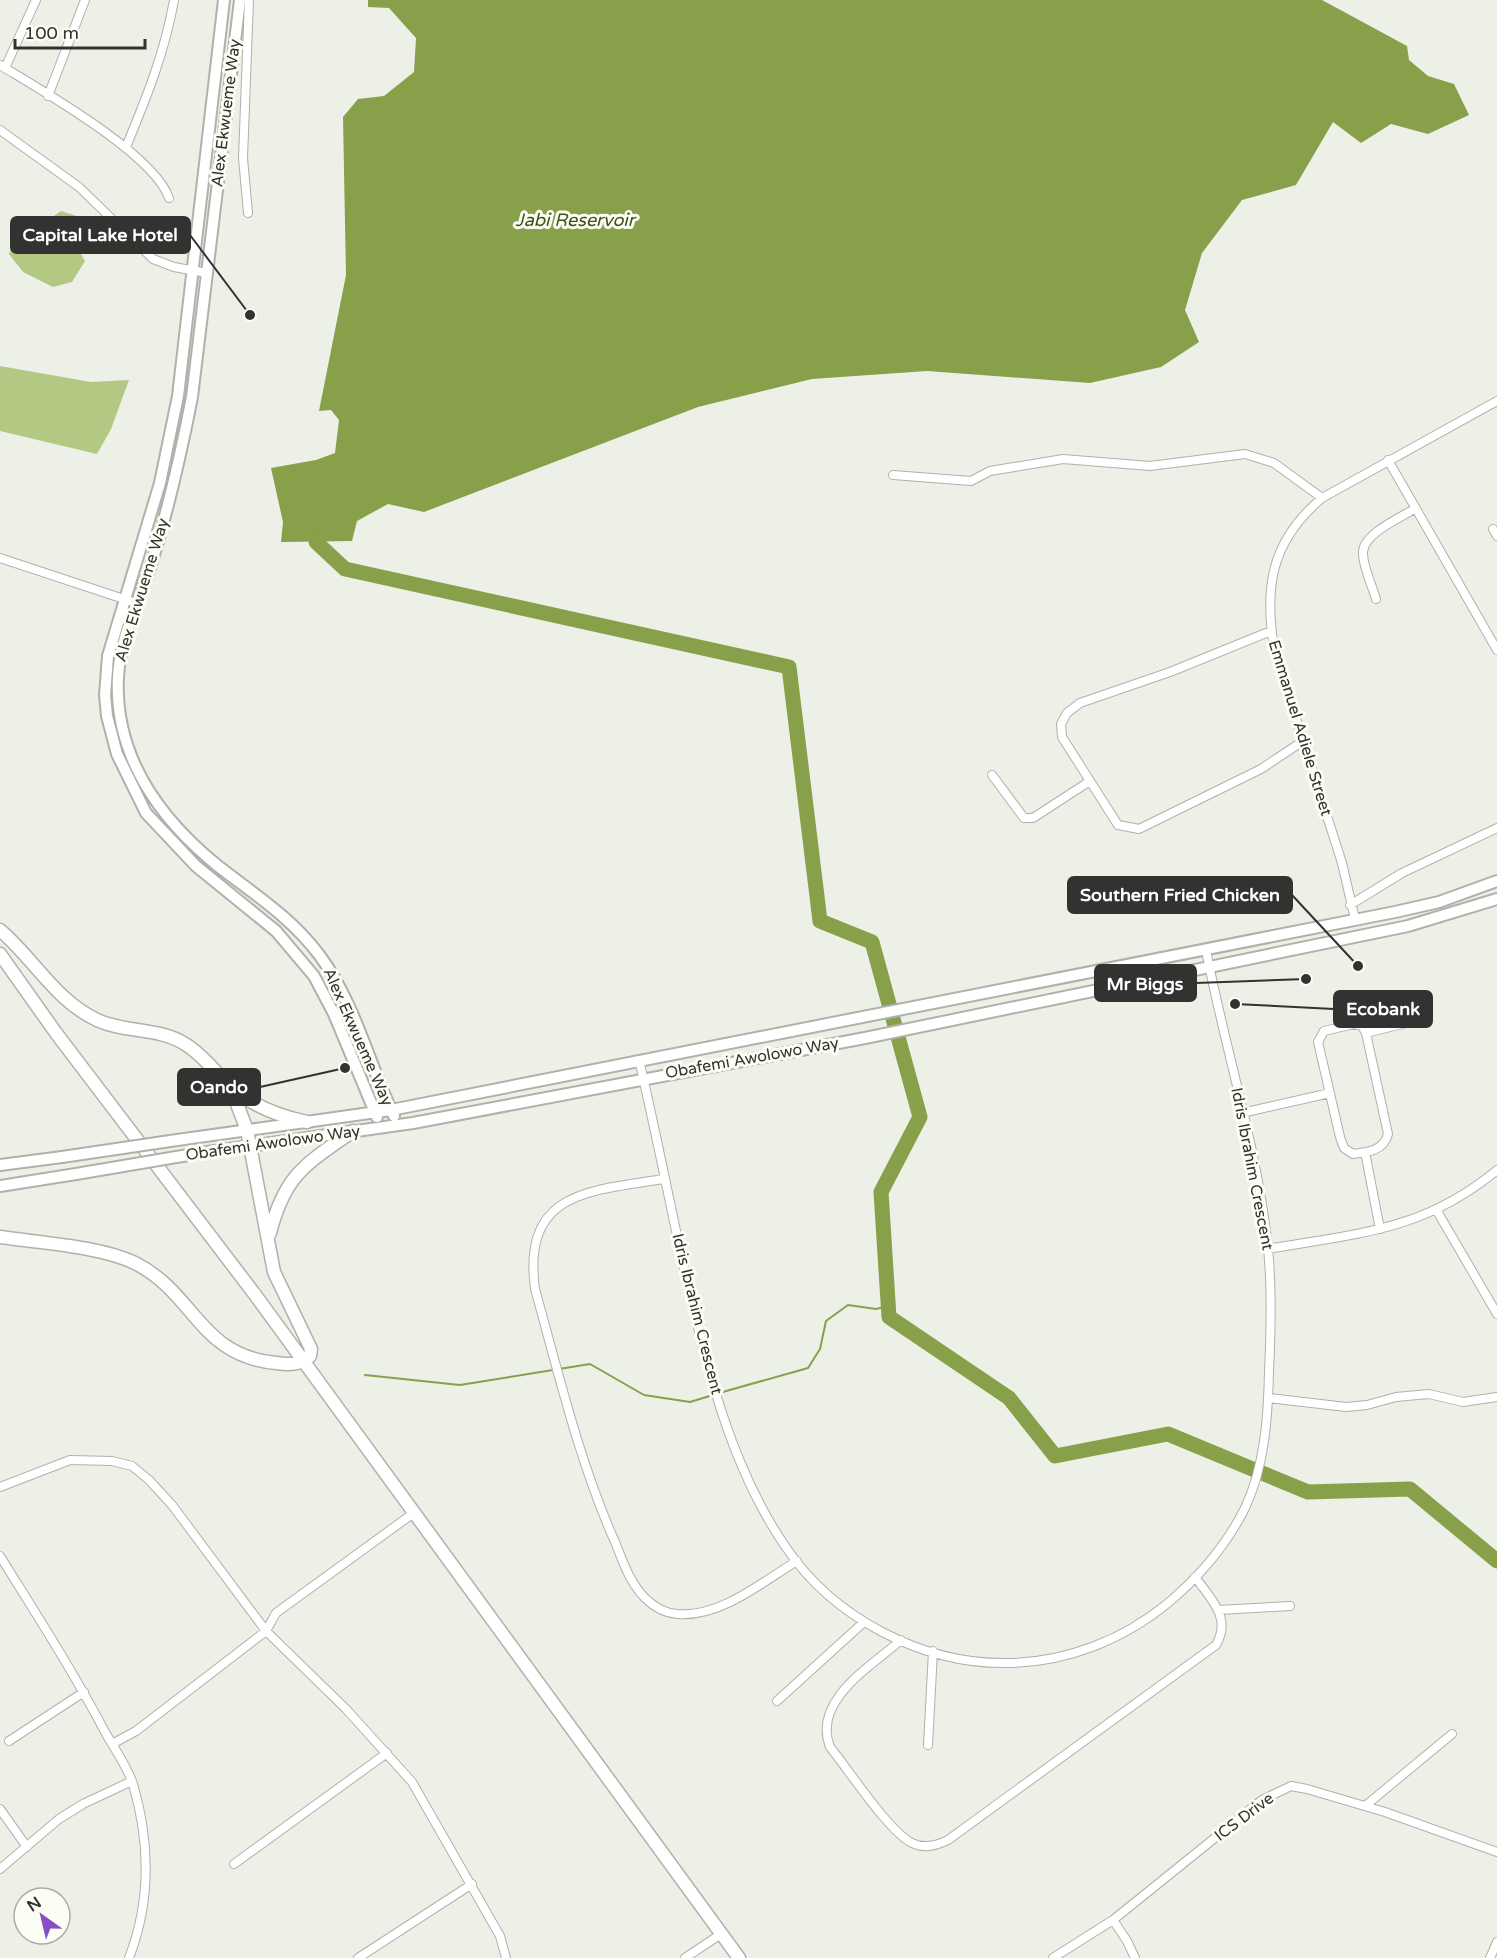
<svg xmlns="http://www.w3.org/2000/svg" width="1497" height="1958" font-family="'Varela Round',sans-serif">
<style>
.green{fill:#b3c983}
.water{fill:#88a049}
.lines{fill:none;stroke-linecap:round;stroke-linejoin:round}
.stream{stroke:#88a049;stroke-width:2}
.river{stroke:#88a049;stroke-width:15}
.street-casing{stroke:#afb2aa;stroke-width:10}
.secondary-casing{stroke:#afb2aa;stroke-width:14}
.primary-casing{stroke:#afb2aa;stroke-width:15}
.street{stroke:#fff;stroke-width:8}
.secondary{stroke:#fff;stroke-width:10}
.primary{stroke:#fff;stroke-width:12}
.secondary-bridge-casing{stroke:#afb2aa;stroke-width:14;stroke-linecap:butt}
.secondary-bridge{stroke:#fff;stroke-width:10}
.labels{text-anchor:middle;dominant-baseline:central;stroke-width:6;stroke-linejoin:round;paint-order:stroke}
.street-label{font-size:16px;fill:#323330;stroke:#fafef5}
.water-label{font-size:18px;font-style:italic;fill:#425212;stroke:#fafef5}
.leader{fill:none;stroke:#323330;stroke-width:2}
.callout-dot{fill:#323330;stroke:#fafef5;stroke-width:2}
.callout{fill:#323330;stroke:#323330;stroke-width:2}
.callout-label{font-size:18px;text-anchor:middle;font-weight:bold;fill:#fff}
</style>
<rect width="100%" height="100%" fill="#edf0e7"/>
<path class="green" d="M61 211 83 218 74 242 85 261 72 282 53 287 23 272 9 254 12 245Z
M0 366 91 382 129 380 111 429 97 454 0 431Z"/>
<path class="water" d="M368 0H1322L1407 46 1409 60 1428 76 1454 84 1469 115 1428 134 1391 124 1361 143 1333 122 1296 185 1242 200 1202 253 1185 310 1199 342 1161 367 1090 383 927 371 812 379 698 407 424 512 388 504 357 521 352 541 281 542 283 522 271 468 316 460 335 453 339 420 331 410 319 411 346 275 343 117 358 99 384 96 414 72 416 38 389 8 368 7Z"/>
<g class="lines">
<path class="stream" d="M365 1375 460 1385 590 1364 644 1395 690 1402 713 1395
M719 1393 808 1368 820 1349 826 1321 848 1305 876 1309 888 1306"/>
<path class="river" d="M316 542 345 569 789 667 820 921 872 942 920 1117 881 1192 889 1317 1009 1398 1055 1456 1168 1434 1308 1492 1410 1489 1497 1561"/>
<defs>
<path id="street" d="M0 65C41 90 154 154 169 198
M5 68 36 0
M48 96 85 0
M0 130 79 187 153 259 174 267 207 273
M126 147C146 99 165 52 174 0
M248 213 243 158 249 0
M1388 460 1497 650
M893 475 971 481 990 471 1063 459 1150 466 1245 454 1274 463 1322 498
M1493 529 1497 536
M0 558 136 603
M1376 599C1372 585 1363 567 1363 553 1362 534 1402 517 1416 508
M1271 631 1170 672 1080 703 1067 713 1061 724 1062 737 1118 825 1139 829 1261 769 1303 741
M992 775 1024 818H1033L1090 781
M1350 905 1402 873 1497 828
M1355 919 1342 863 1275 653C1263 588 1271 541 1322 498L1497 401
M1354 1024 1362 1026 1366 1033 1388 1134C1384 1151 1367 1152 1353 1154L1344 1148 1340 1137 1318 1042 1324 1031Z
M1366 1033 1414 1021
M639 1060C656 1132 670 1205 686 1277 707 1369 731 1467 785 1546 833 1618 923 1665 1009 1663 1067 1662 1123 1640 1168 1603 1199 1577 1227 1544 1245 1508 1265 1466 1268 1416 1269 1371 1271 1330 1272 1288 1268 1248 1257 1147 1225 1049 1206 950
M1242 1113 1330 1093
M1365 1152 1380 1229
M664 1179C589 1191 522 1191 535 1289 559 1375 579 1461 615 1542 623 1562 630 1583 645 1598 654 1607 665 1613 677 1614 720 1618 762 1582 797 1561
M1437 1211 1497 1314
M1268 1249C1359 1233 1423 1231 1497 1170
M1269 1398 1346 1407 1367 1405 1396 1397 1429 1394 1463 1402 1497 1397
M0 1487 70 1460 112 1461 132 1466 149 1480 172 1505 266 1631 346 1709 412 1782 500 1936 506 1958
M0 1556C36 1614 73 1671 105 1732 114 1748 127 1766 133 1784 150 1842 151 1901 129 1958
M1219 1610 1290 1606
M901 1640C870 1667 812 1701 830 1747 848 1769 889 1832 912 1843 924 1849 936 1846 948 1840L1216 1645C1232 1618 1211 1599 1195 1577
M777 1701 864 1622
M9 1741 84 1692
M112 1744 136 1731 266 1631 276 1613 415 1512
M928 1745 933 1651
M1365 1806 1452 1734
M0 1809 27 1847
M234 1864 387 1753
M0 1869 59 1819 83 1804 132 1781
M1113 1920 1127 1941 1135 1958
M358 1958 472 1884
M685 1958 721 1934
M1053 1958 1113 1920 1262 1800 1291 1786 1307 1789 1385 1812 1497 1852
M1490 1958 1497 1942"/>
<path id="secondary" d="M224 0 178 396 160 483 108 656 105 695 107 716 117 754 146 813 196 866 276 931 314 976 334 1014 377 1117
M240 0 192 397C181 454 168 510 151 565 139 602 120 637 118 677 114 756 160 819 218 866 254 894 292 918 320 956 355 1003 369 1064 394 1116
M177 1140 391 1110 1395 912 1439 902 1497 881
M200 1153 413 1123 865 1038 1408 926 1497 899
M0 1165 62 1157
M0 1186 76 1174"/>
<path id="primary" d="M0 930C34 959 56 1001 97 1020 125 1033 158 1027 185 1044 202 1054 214 1071 229 1085 250 1105 278 1116 307 1122
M0 954 56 1033 256 1296 739 1958
M270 1233C285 1174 306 1164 353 1131
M0 1237C39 1243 100 1246 135 1263 196 1294 199 1356 276 1363 290 1365 299 1365 310 1356L311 1349 274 1272 247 1130 230 1086"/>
</defs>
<use href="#street" class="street-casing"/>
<use href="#secondary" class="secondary-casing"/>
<use href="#primary" class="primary-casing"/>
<use href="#street" class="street"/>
<use href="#secondary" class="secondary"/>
<use href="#primary" class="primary"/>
<defs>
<path id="secondary-bridge" d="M62 1157 177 1140
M76 1174 200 1153"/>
</defs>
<use href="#secondary-bridge" class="secondary-bridge-casing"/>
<use href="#secondary-bridge" class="secondary-bridge"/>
</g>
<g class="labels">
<g class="street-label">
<text transform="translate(226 113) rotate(-83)">Alex Ekwueme Way</text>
<text transform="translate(142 590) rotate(-73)">Alex Ekwueme Way</text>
<text transform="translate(1300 728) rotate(73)">Emmanuel Adiele Street</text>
<text transform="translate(358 1037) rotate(66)">Alex Ekwueme Way</text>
<text transform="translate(752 1058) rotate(-10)">Obafemi Awolowo Way</text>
<text transform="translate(273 1143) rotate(-8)">Obafemi Awolowo Way</text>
<text transform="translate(1252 1169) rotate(79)">Idris Ibrahim Crescent</text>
<text transform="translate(697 1314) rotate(76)">Idris Ibrahim Crescent</text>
<text transform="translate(1244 1817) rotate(-37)">ICS Drive</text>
</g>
<g class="water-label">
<text x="575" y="220">Jabi Reservoir</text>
</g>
</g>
<path class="leader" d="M250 315L190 235M1358 966L1292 895M1306 979L1196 983M1235 1004L1334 1009M345 1068L260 1087"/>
<g class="callout-dot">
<circle cx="250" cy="315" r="6"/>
<circle cx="1358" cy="966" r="6"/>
<circle cx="1306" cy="979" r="6"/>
<circle cx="1235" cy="1004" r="6"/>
<circle cx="345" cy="1068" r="6"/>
</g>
<g class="callout">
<rect x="11" y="217" width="179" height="36" rx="6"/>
<rect x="1068" y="877" width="224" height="36" rx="6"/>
<rect x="1095" y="965" width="101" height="36" rx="6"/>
<rect x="1334" y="991" width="98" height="36" rx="6"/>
<rect x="178" y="1069" width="82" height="36" rx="6"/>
</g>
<g class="callout-label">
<text x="100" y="241">Capital Lake Hotel</text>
<text x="1180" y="901">Southern Fried Chicken</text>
<text x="1145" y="990">Mr Biggs</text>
<text x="1383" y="1015">Ecobank</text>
<text x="219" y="1093">Oando</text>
</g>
<g transform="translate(42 1916) rotate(326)"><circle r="28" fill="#fafef5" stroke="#aaada6" stroke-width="1.5"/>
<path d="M0-4.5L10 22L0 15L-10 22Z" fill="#894ec4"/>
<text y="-9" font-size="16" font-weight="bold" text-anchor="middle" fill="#323330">N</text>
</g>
<path d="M15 39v9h130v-9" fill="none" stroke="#323330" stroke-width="3"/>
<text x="24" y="39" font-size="18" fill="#323330" stroke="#fafef5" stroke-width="4.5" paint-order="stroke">100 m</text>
</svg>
